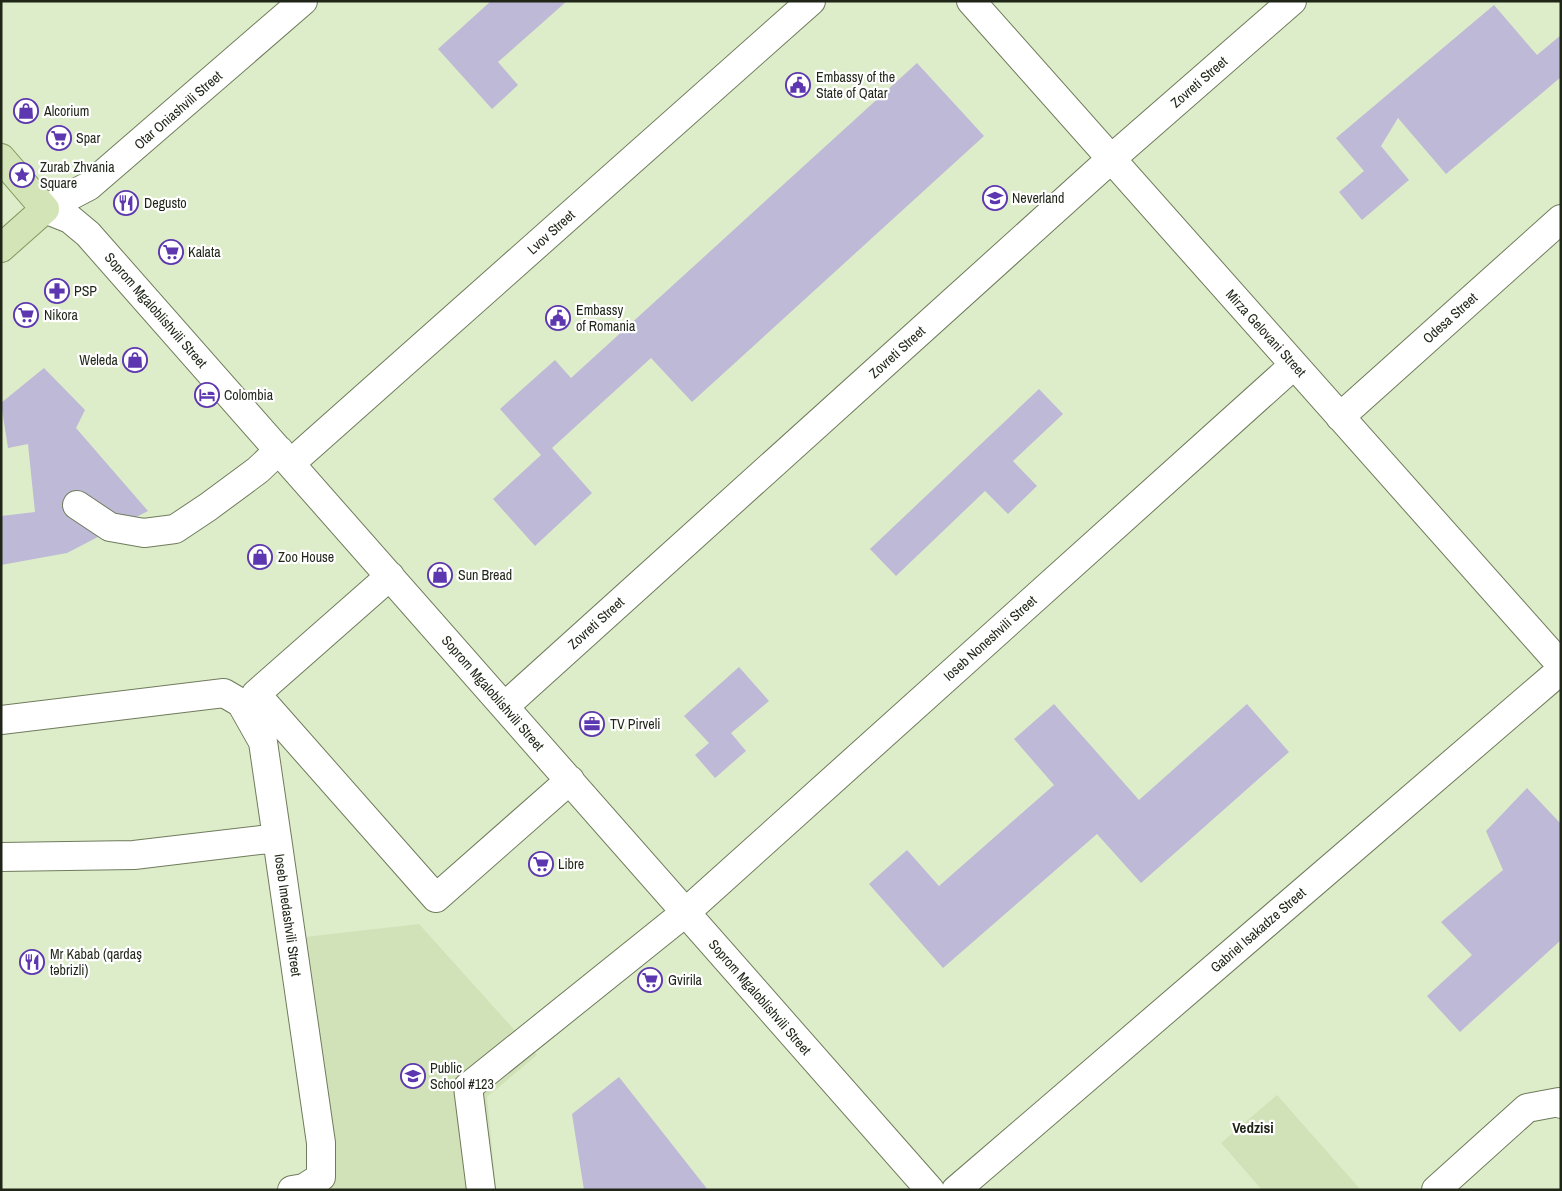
<svg xmlns="http://www.w3.org/2000/svg" width="1562" height="1191" font-family="'Archivo Narrow',sans-serif">
<style>
.built{fill:#d1e2b8}
.green{fill:#bdb9d7}
.lines{fill:none;stroke-linecap:round;stroke-linejoin:round}
.minor-casing{stroke:#6f7b5c;stroke-width:30}
.major-casing{stroke:#81975f;stroke-width:30}
.minor{stroke:#fff;stroke-width:28}
.major{stroke:#d3e5b6;stroke-width:28}
.labels{text-anchor:middle;dominant-baseline:central;stroke-width:4.5;stroke-linejoin:round;paint-order:stroke}
.poi-label{font-size:14px;fill:#1f2517;stroke:#fff;text-anchor:start}
.street-label{font-size:14px;fill:#1f2517;stroke:#fff}
.neighbourhood-label{font-size:15px;font-weight:bold;fill:#1f2517;stroke:#fff}
</style>
<rect width="100%" height="100%" fill="#deedc9"/>
<path class="built" d="M419 924 537 1055 487 1097 496 1190H329L296 938Z
M1277 1095 1361 1190H1262L1221 1143Z"/>
<path class="green" d="M491 1H567L498 62 518 85 492 109 438 49Z
M1494 5 1537 55 1561 35V77L1446 174 1398 118 1381 146 1409 180 1362 220 1339 192 1364 171 1336 138Z
M917 63 984 136 692 402 651 358 552 448 592 493 535 546 493 499 541 455 500 409 555 360 571 378Z
M44 368 85 410 76 428 148 511 67 553 1 565V516L35 512 28 444 8 448 1 403Z
M1039 389 1063 414 1013 461 1037 486 1008 514 985 491 896 576 870 549Z
M739 667 769 701 731 733 746 751 715 778 695 755 709 743 684 716Z
M1054 704 1139 800 1247 704 1289 752 1141 883 1097 834 943 968 869 884 907 850 939 886 1054 785 1014 739Z
M1527 788 1561 824V940L1460 1032 1427 996 1472 955 1441 922 1503 870 1486 831Z
M619 1077 708 1190H584L572 1114Z"/>
<g class="lines">
<defs>
<path id="minor" d="M971 1 1561 665
M45 209 70 219 88 234 930 1190
M45 209 89 186 303 1
M1340 417 1561 219
M291 463 811 1
M77 505 110 527 144 533 175 529 208 507 258 470 279 450
M390 576 256 694 436 898 570 780
M505 706 1111 159 1292 1
M1 720 224 693 241 703 263 742 277 838
M1 857 134 855 277 838 321 1143V1177L304 1188 292 1190
M481 1190 468 1087 686 912 1294 365
M956 1190 1561 670
M1436 1190 1527 1108 1559 1102 1561 1104"/>
<path id="major" d="M1 158 45 209 1 248"/>
</defs>
<use href="#minor" class="minor-casing"/>
<use href="#major" class="major-casing"/>
<use href="#minor" class="minor"/>
<use href="#major" class="major"/>
</g>
<defs>
<symbol id="civic-ring" viewBox="-11 -11 22 22"><circle r="9.5" fill="#fff" stroke="#5d37af" stroke-width="1.5"/><path d="M-.6-6.5H3V-4.5H.6V-3L4-1V1h2V6H-6V1h2V-1L-.6-3ZM-1.2 2.5V6h2.4V2.5Z" fill="#5d37af"/></symbol>
<symbol id="shop-ring" viewBox="-11 -11 22 22"><circle r="9.5" fill="#fff" stroke="#5d37af" stroke-width="1.5"/><path d="M-5-2.5h2.3a2.7 3.5 0 0 1 5.4 0H5L5.5 6h-11ZM-1.5-2.5h3a1.5 2.3 0 0 0-3 0Z" fill="#5d37af"/></symbol>
<symbol id="supermarket-ring" viewBox="-11 -11 22 22"><circle r="9.5" fill="#fff" stroke="#5d37af" stroke-width="1.5"/><path d="M-6-5.5h2.5l.6 2H6L4.5 2H-2.5L-4.4-4H-6ZM-1.5 3.2a1.3 1.3 0 1 0 .1 0ZM3 3.2a1.3 1.3 0 1 0 .1 0Z" fill="#5d37af"/></symbol>
<symbol id="sight-ring" viewBox="-11 -11 22 22"><circle r="9.5" fill="#fff" stroke="#5d37af" stroke-width="1.5"/><path d="M0-6L1.8-2.2L6-1.7L2.9 1.2L3.7 5.4L0 3.3L-3.7 5.4L-2.9 1.2L-6-1.7L-1.8-2.2Z" fill="#5d37af"/></symbol>
<symbol id="school-ring" viewBox="-11 -11 22 22"><circle r="9.5" fill="#fff" stroke="#5d37af" stroke-width="1.5"/><path d="M0-5L7-2L0 1L-7-2ZM-4 1L0 2.5L4 1V4Q0 6-4 4Z" fill="#5d37af"/></symbol>
<symbol id="restaurant-ring" viewBox="-11 -11 22 22"><circle r="9.5" fill="#fff" stroke="#5d37af" stroke-width="1.5"/><path d="M-5-6h1v4h1v-4h1v4h1v-4h1v5L-1.5 .5V6h-2V.5L-5-1ZM5-6V6H3V1.5H1.5Q1.5-4 5-6Z" fill="#5d37af"/></symbol>
<symbol id="pharmacy-ring" viewBox="-11 -11 22 22"><circle r="9.5" fill="#fff" stroke="#5d37af" stroke-width="1.5"/><path d="M-2-6h4v4h4v4h-4v4h-4v-4h-4v-4h4Z" fill="#5d37af"/></symbol>
<symbol id="hotel-ring" viewBox="-11 -11 22 22"><circle r="9.5" fill="#fff" stroke="#5d37af" stroke-width="1.5"/><path d="M-6-4.5h1.5V1H6V5H4.5V3h-9V5H-6ZM-4 0a1.8 1.8 0 1 1 3.6 0ZM.5 0V-2.5h3Q6-2.5 6 0Z" fill="#5d37af"/></symbol>
<symbol id="office-ring" viewBox="-11 -11 22 22"><circle r="9.5" fill="#fff" stroke="#5d37af" stroke-width="1.5"/><path d="M-6-3h4V-5.5h4V-3h4V5H-6ZM-1-4.5V-3h2v-1.5ZM-6 0V1H6V0Z" fill="#5d37af"/></symbol>
</defs>
<g fill-rule="evenodd">
<use href="#civic-ring" x="784" y="71" width="28" height="28"/>
<use href="#shop-ring" x="12" y="97" width="28" height="28"/>
<use href="#supermarket-ring" x="45" y="124" width="28" height="28"/>
<use href="#sight-ring" x="8" y="161" width="28" height="28"/>
<use href="#school-ring" x="981" y="184" width="28" height="28"/>
<use href="#restaurant-ring" x="112" y="189" width="28" height="28"/>
<use href="#supermarket-ring" x="157" y="238" width="28" height="28"/>
<use href="#pharmacy-ring" x="43" y="277" width="28" height="28"/>
<use href="#supermarket-ring" x="12" y="301" width="28" height="28"/>
<use href="#civic-ring" x="544" y="304" width="28" height="28"/>
<use href="#shop-ring" x="121" y="346" width="28" height="28"/>
<use href="#hotel-ring" x="193" y="381" width="28" height="28"/>
<use href="#shop-ring" x="246" y="543" width="28" height="28"/>
<use href="#shop-ring" x="426" y="561" width="28" height="28"/>
<use href="#office-ring" x="578" y="710" width="28" height="28"/>
<use href="#supermarket-ring" x="527" y="850" width="28" height="28"/>
<use href="#restaurant-ring" x="18" y="948" width="28" height="28"/>
<use href="#supermarket-ring" x="636" y="966" width="28" height="28"/>
<use href="#school-ring" x="399" y="1062" width="28" height="28"/>
</g>
<g class="labels">
<g class="poi-label">
<text x="816" y="77">Embassy of the<tspan x="816" dy="16">State of Qatar</tspan></text>
<text x="44" y="111">Alcorium</text>
<text x="76" y="138">Spar</text>
<text x="40" y="167">Zurab Zhvania<tspan x="40" dy="16">Square</tspan></text>
<text x="1012" y="198">Neverland</text>
<text x="144" y="203">Degusto</text>
<text x="188" y="252">Kalata</text>
<text x="74" y="291">PSP</text>
<text x="576" y="310">Embassy<tspan x="576" dy="16">of Romania</tspan></text>
<text x="44" y="315">Nikora</text>
<text x="118" y="360" text-anchor="end">Weleda</text>
<text x="224" y="395">Colombia</text>
<text x="278" y="557">Zoo House</text>
<text x="458" y="575">Sun Bread</text>
<text x="610" y="724">TV Pirveli</text>
<text x="558" y="864">Libre</text>
<text x="50" y="954">Mr Kabab (qardaş<tspan x="50" dy="16">təbrizli)</tspan></text>
<text x="668" y="980">Gvirila</text>
<text x="430" y="1068">Public<tspan x="430" dy="16">School #123</tspan></text>
</g>
<g class="street-label">
<text transform="translate(1199 82) rotate(-41)">Zovreti Street</text>
<text transform="translate(178 110) rotate(-41)">Otar Oniashvili Street</text>
<text transform="translate(551 232) rotate(-42)">Lvov Street</text>
<text transform="translate(156 310) rotate(49)">Soprom Mgaloblishvili Street</text>
<text transform="translate(1450 318) rotate(-42)">Odesa Street</text>
<text transform="translate(1266 333) rotate(48)">Mirza Gelovani Street</text>
<text transform="translate(897 352) rotate(-42)">Zovreti Street</text>
<text transform="translate(596 623) rotate(-42)">Zovreti Street</text>
<text transform="translate(990 638) rotate(-42)">Ioseb Noneshvili Street</text>
<text transform="translate(493 693) rotate(49)">Soprom Mgaloblishvili Street</text>
<text transform="translate(288 915) rotate(82)">Ioseb Imedashvili Street</text>
<text transform="translate(1258 930) rotate(-41)">Gabriel Isakadze Street</text>
<text transform="translate(760 997) rotate(49)">Soprom Mgaloblishvili Street</text>
</g>
<g class="neighbourhood-label">
<text x="1253" y="1127">Vedzisi</text>
</g>
</g>
<rect width="1562" height="1191" fill="none" stroke="#1f2517" stroke-width="5"/>
</svg>
